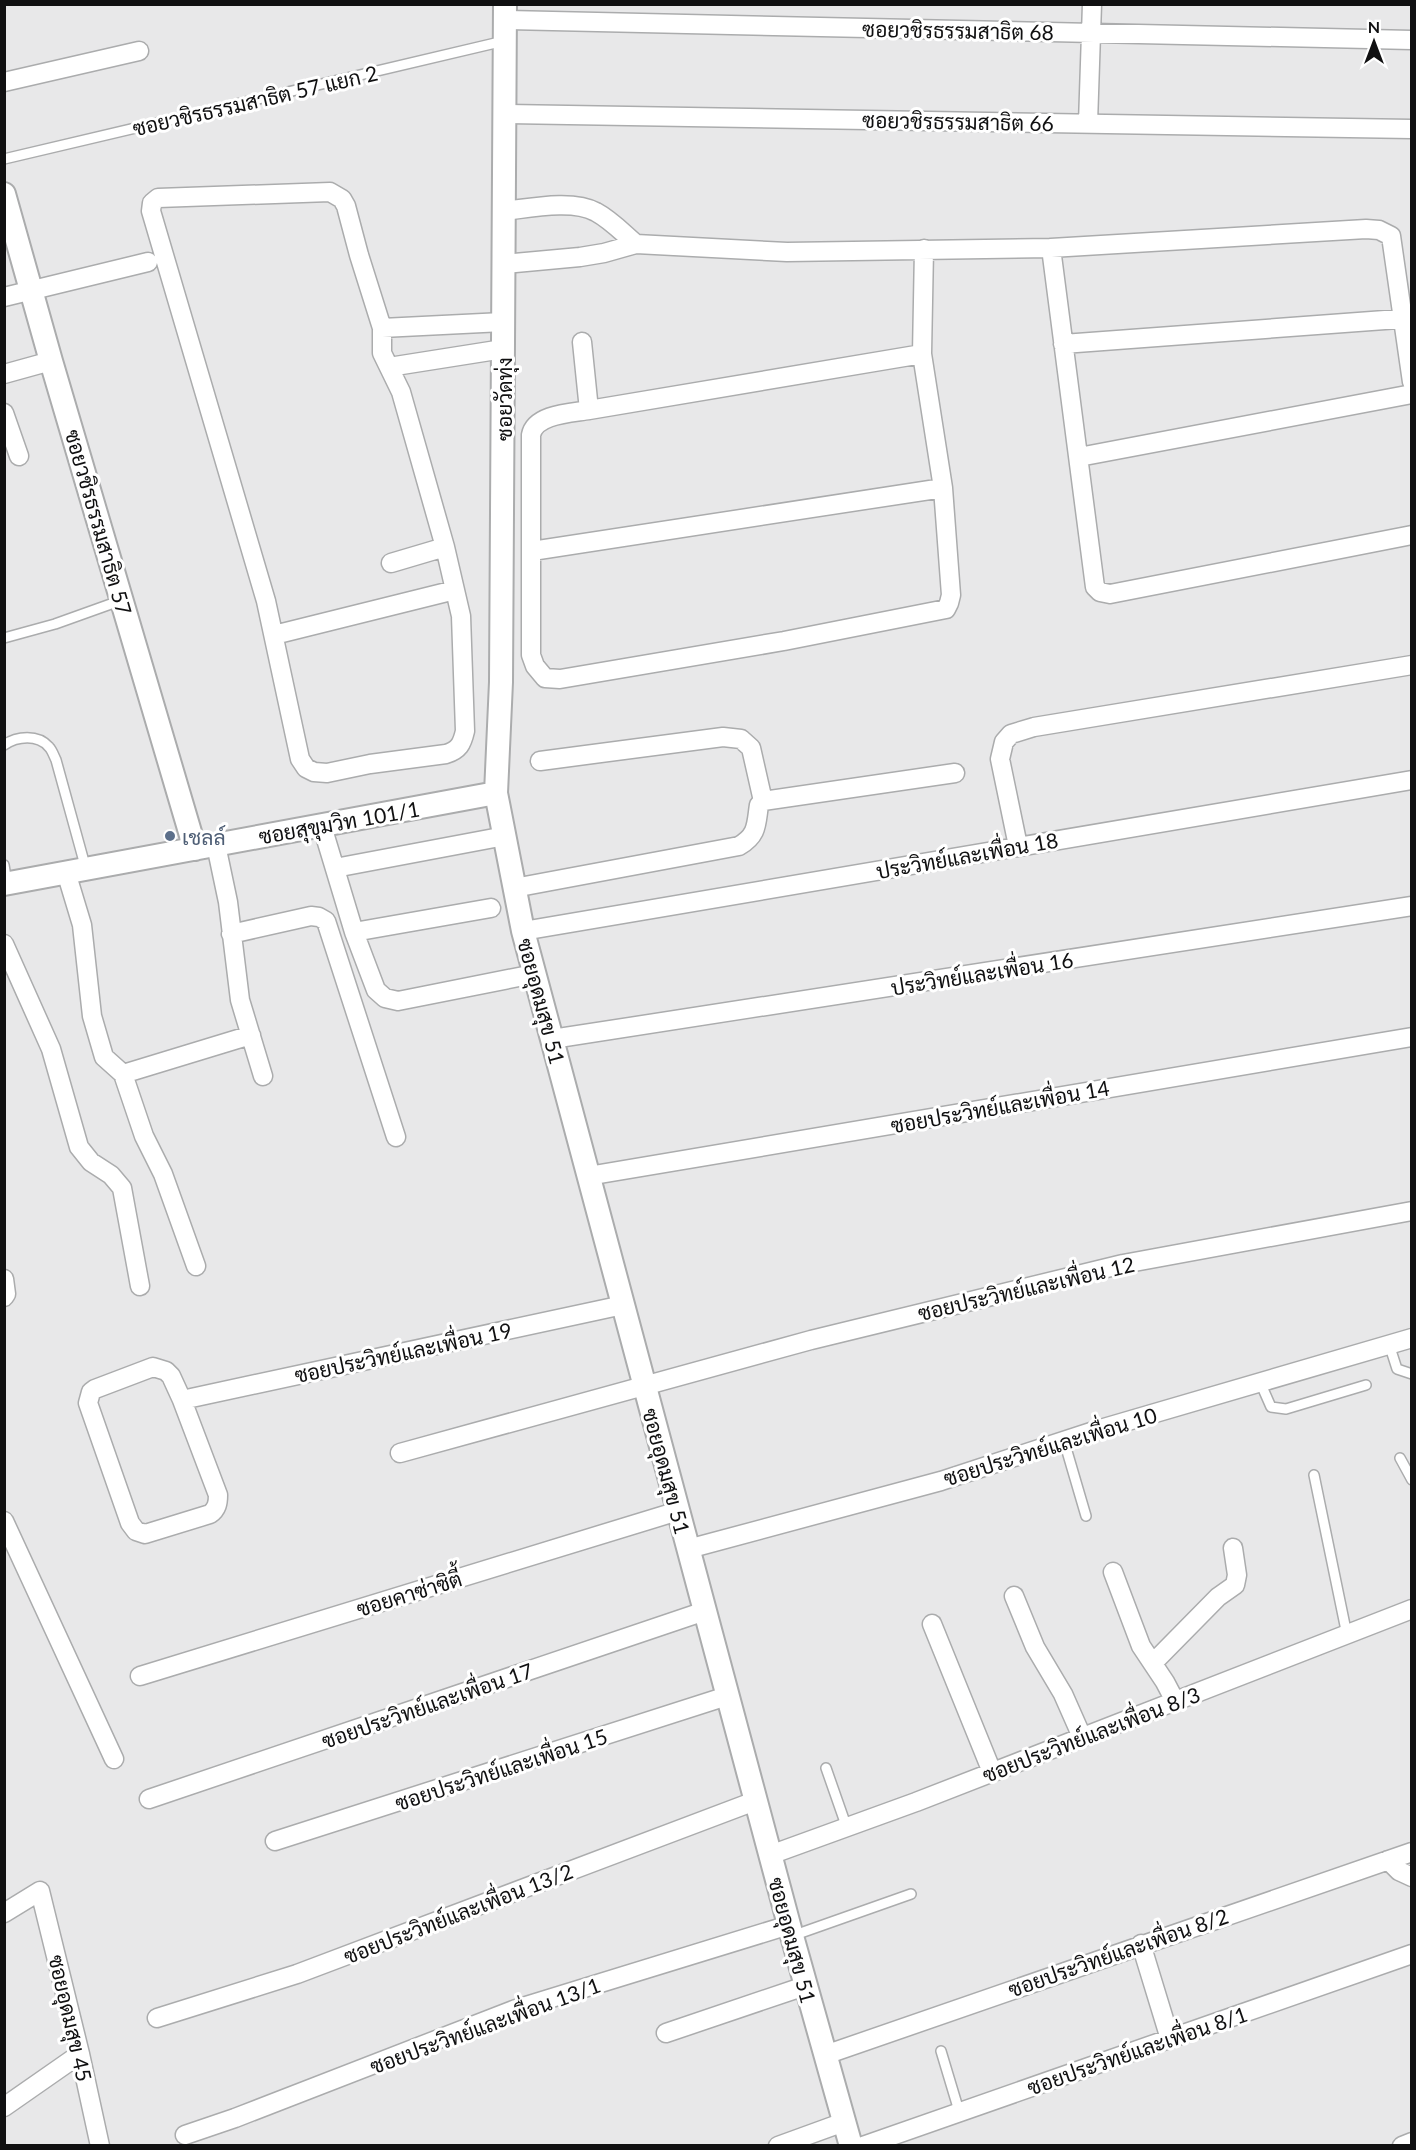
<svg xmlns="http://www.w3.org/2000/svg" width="1416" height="2150" font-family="Lato,Sarabun,sans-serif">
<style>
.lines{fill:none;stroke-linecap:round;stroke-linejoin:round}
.service-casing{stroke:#abacad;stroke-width:12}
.minor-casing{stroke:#abacad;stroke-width:21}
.tertiary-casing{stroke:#abacad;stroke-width:26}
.service{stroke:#fff;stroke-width:9}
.minor{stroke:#fff;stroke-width:18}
.tertiary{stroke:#fff;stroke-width:22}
.service-dot{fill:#5c6f8a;stroke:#fff;stroke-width:2}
.labels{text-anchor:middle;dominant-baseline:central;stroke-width:6;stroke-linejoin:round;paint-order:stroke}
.street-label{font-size:21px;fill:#101011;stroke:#fff}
.service-label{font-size:21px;fill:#4e5e75;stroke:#fff;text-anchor:start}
</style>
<rect width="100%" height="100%" fill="#e8e8e9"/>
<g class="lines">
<defs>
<path id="service" d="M4 159 504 41
M4 638 55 624 122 600
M4 745C17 736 38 734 49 747 52 750 54 756 56 760L86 869
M4 865 7 883
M1389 1344 1397 1369 1412 1374
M1260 1382 1271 1407 1286 1409 1366 1385
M1064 1441 1086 1516
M1400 1458 1412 1480
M1314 1475 1347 1635
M826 1768 847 1828
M792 1936 911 1894
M941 2051 959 2111"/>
<path id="minor" d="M505 20 1412 40
M4 82 139 51
M504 114 1412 129
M1088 123 1092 4
M330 192 342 199 346 206 359 255 382 328V353L401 392 445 547 461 616 465 731C462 744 459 750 446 754L370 764 327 773 314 772 306 768 300 759 266 601 151 211 152 203 158 198Z
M504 211C530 208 573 199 596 212 611 220 623 233 636 244
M1051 248 1095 587 1100 592 1110 594 1412 535
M504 264 580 257 604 253 636 244 787 252 1051 248 1366 229 1379 230 1391 236 1412 382
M4 297 148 262
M382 328 503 322
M582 342 589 410
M1063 344 1412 318
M922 354 589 410C572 413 535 414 531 435V655L535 666 545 678 560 679 784 641 946 609 949 603 951 595 943 488 922 354 924 249
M389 367 503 349
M4 374 51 361
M4 413 19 456
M1079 457 1412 394
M532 551 943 488
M391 563 445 547
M274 635 455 590
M540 761 723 737 741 739 751 748 763 801
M322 826 354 932 376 990 385 998 398 1001 534 974
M216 845 228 902 240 1000 263 1076
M1018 846 1000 759 1004 742 1011 734 1034 727 1412 665
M335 868 505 836
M66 872 82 925 92 1016 104 1057 123 1074 144 1136 163 1174 196 1266
M514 888 739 846C758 835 756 824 759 805L763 801 955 773
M523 931 1412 780
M354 932 491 908
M231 934 311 916 319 917 326 921 396 1137
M4 944 51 1049 79 1147 91 1162 111 1175 122 1188 140 1286
M552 1039 1412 906
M123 1074 251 1035
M588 1176 1412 1037
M4 1279 6 1294 4 1297
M153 1367 166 1371 171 1376 182 1400 218 1495C218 1503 217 1509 210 1514L145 1534 136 1531 130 1523 88 1403 91 1392 95 1389Z
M182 1400 623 1305
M400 1453 811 1340 1123 1264 1412 1211
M4 1521 114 1759
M688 1549 941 1481 1097 1430 1412 1338
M1113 1572 1141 1646 1165 1682 1175 1701
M1014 1596 1035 1647 1063 1694 1082 1737
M932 1624 992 1772
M1153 1663 1218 1597 1235 1585 1237 1575 1233 1548
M140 1676 678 1511
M149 1799 705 1611
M275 1841 727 1696
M770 1855 916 1802 1412 1609
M1388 1860 1399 1871 1412 1877
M4 1913 40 1891 80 2054 100 2146
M1141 1944 1170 2039
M157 2018 297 1974 755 1801
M666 2033 805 1986
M825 2055 1412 1852
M4 2107 80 2054
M185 2135 235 2118 516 2009 789 1925
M778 2146 844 2122
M863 2146 1412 1954
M1402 2146 1412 2142"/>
<path id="tertiary" d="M505 4 501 682 496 793 523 931 792 1936 851 2146
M4 194 51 361 195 849
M4 884 496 793"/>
</defs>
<use href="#service" class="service-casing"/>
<use href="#minor" class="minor-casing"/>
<use href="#tertiary" class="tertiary-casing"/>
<use href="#service" class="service"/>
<use href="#minor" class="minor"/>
<use href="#tertiary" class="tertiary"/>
</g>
<circle class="service-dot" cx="170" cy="836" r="6"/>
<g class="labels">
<g class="street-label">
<text transform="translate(958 30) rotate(1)">ซอยวชิรธรรมสาธิต 68</text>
<text transform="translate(255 100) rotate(-13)">ซอยวชิรธรรมสาธิต 57 แยก 2</text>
<text transform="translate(958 121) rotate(1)">ซอยวชิรธรรมสาธิต 66</text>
<text transform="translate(503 399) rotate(-90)">ซอยวัดทุ่ง</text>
<text transform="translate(99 522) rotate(74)">ซอยวชิรธรรมสาธิต 57</text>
<text transform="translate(339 822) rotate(-10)">ซอยสุขุมวิท 101/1</text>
<text transform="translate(967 855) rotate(-10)">ประวิทย์และเพื่อน 18</text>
<text transform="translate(982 973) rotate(-9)">ประวิทย์และเพื่อน 16</text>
<text transform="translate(542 1001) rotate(75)">ซอยอุดมสุข 51</text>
<text transform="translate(1000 1106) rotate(-10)">ซอยประวิทย์และเพื่อน 14</text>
<text transform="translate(1026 1288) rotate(-13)">ซอยประวิทย์และเพื่อน 12</text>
<text transform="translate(403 1352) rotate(-12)">ซอยประวิทย์และเพื่อน 19</text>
<text transform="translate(1050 1446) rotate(-17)">ซอยประวิทย์และเพื่อน 10</text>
<text transform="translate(667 1471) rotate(75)">ซอยอุดมสุข 51</text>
<text transform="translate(409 1593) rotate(-17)">ซอยคาซ่าซิตี้</text>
<text transform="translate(427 1705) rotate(-19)">ซอยประวิทย์และเพื่อน 17</text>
<text transform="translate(1091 1734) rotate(-21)">ซอยประวิทย์และเพื่อน 8/3</text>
<text transform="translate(501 1769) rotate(-18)">ซอยประวิทย์และเพื่อน 15</text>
<text transform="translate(458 1913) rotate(-21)">ซอยประวิทย์และเพื่อน 13/2</text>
<text transform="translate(793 1940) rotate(75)">ซอยอุดมสุข 51</text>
<text transform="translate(1118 1952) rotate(-19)">ซอยประวิทย์และเพื่อน 8/2</text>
<text transform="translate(71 2018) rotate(77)">ซอยอุดมสุข 45</text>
<text transform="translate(485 2025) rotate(-20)">ซอยประวิทย์และเพื่อน 13/1</text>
<text transform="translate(1137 2050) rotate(-19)">ซอยประวิทย์และเพื่อน 8/1</text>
</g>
<g class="service-label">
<text x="182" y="836">เชลล์</text>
</g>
</g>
<rect width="1416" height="2150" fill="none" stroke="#101011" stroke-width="12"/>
<g transform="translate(1374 42)" stroke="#ffffff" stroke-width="4.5" paint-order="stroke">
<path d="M0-4.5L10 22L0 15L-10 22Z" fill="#101011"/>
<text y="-9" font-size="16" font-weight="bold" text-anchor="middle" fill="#101011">N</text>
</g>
</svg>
